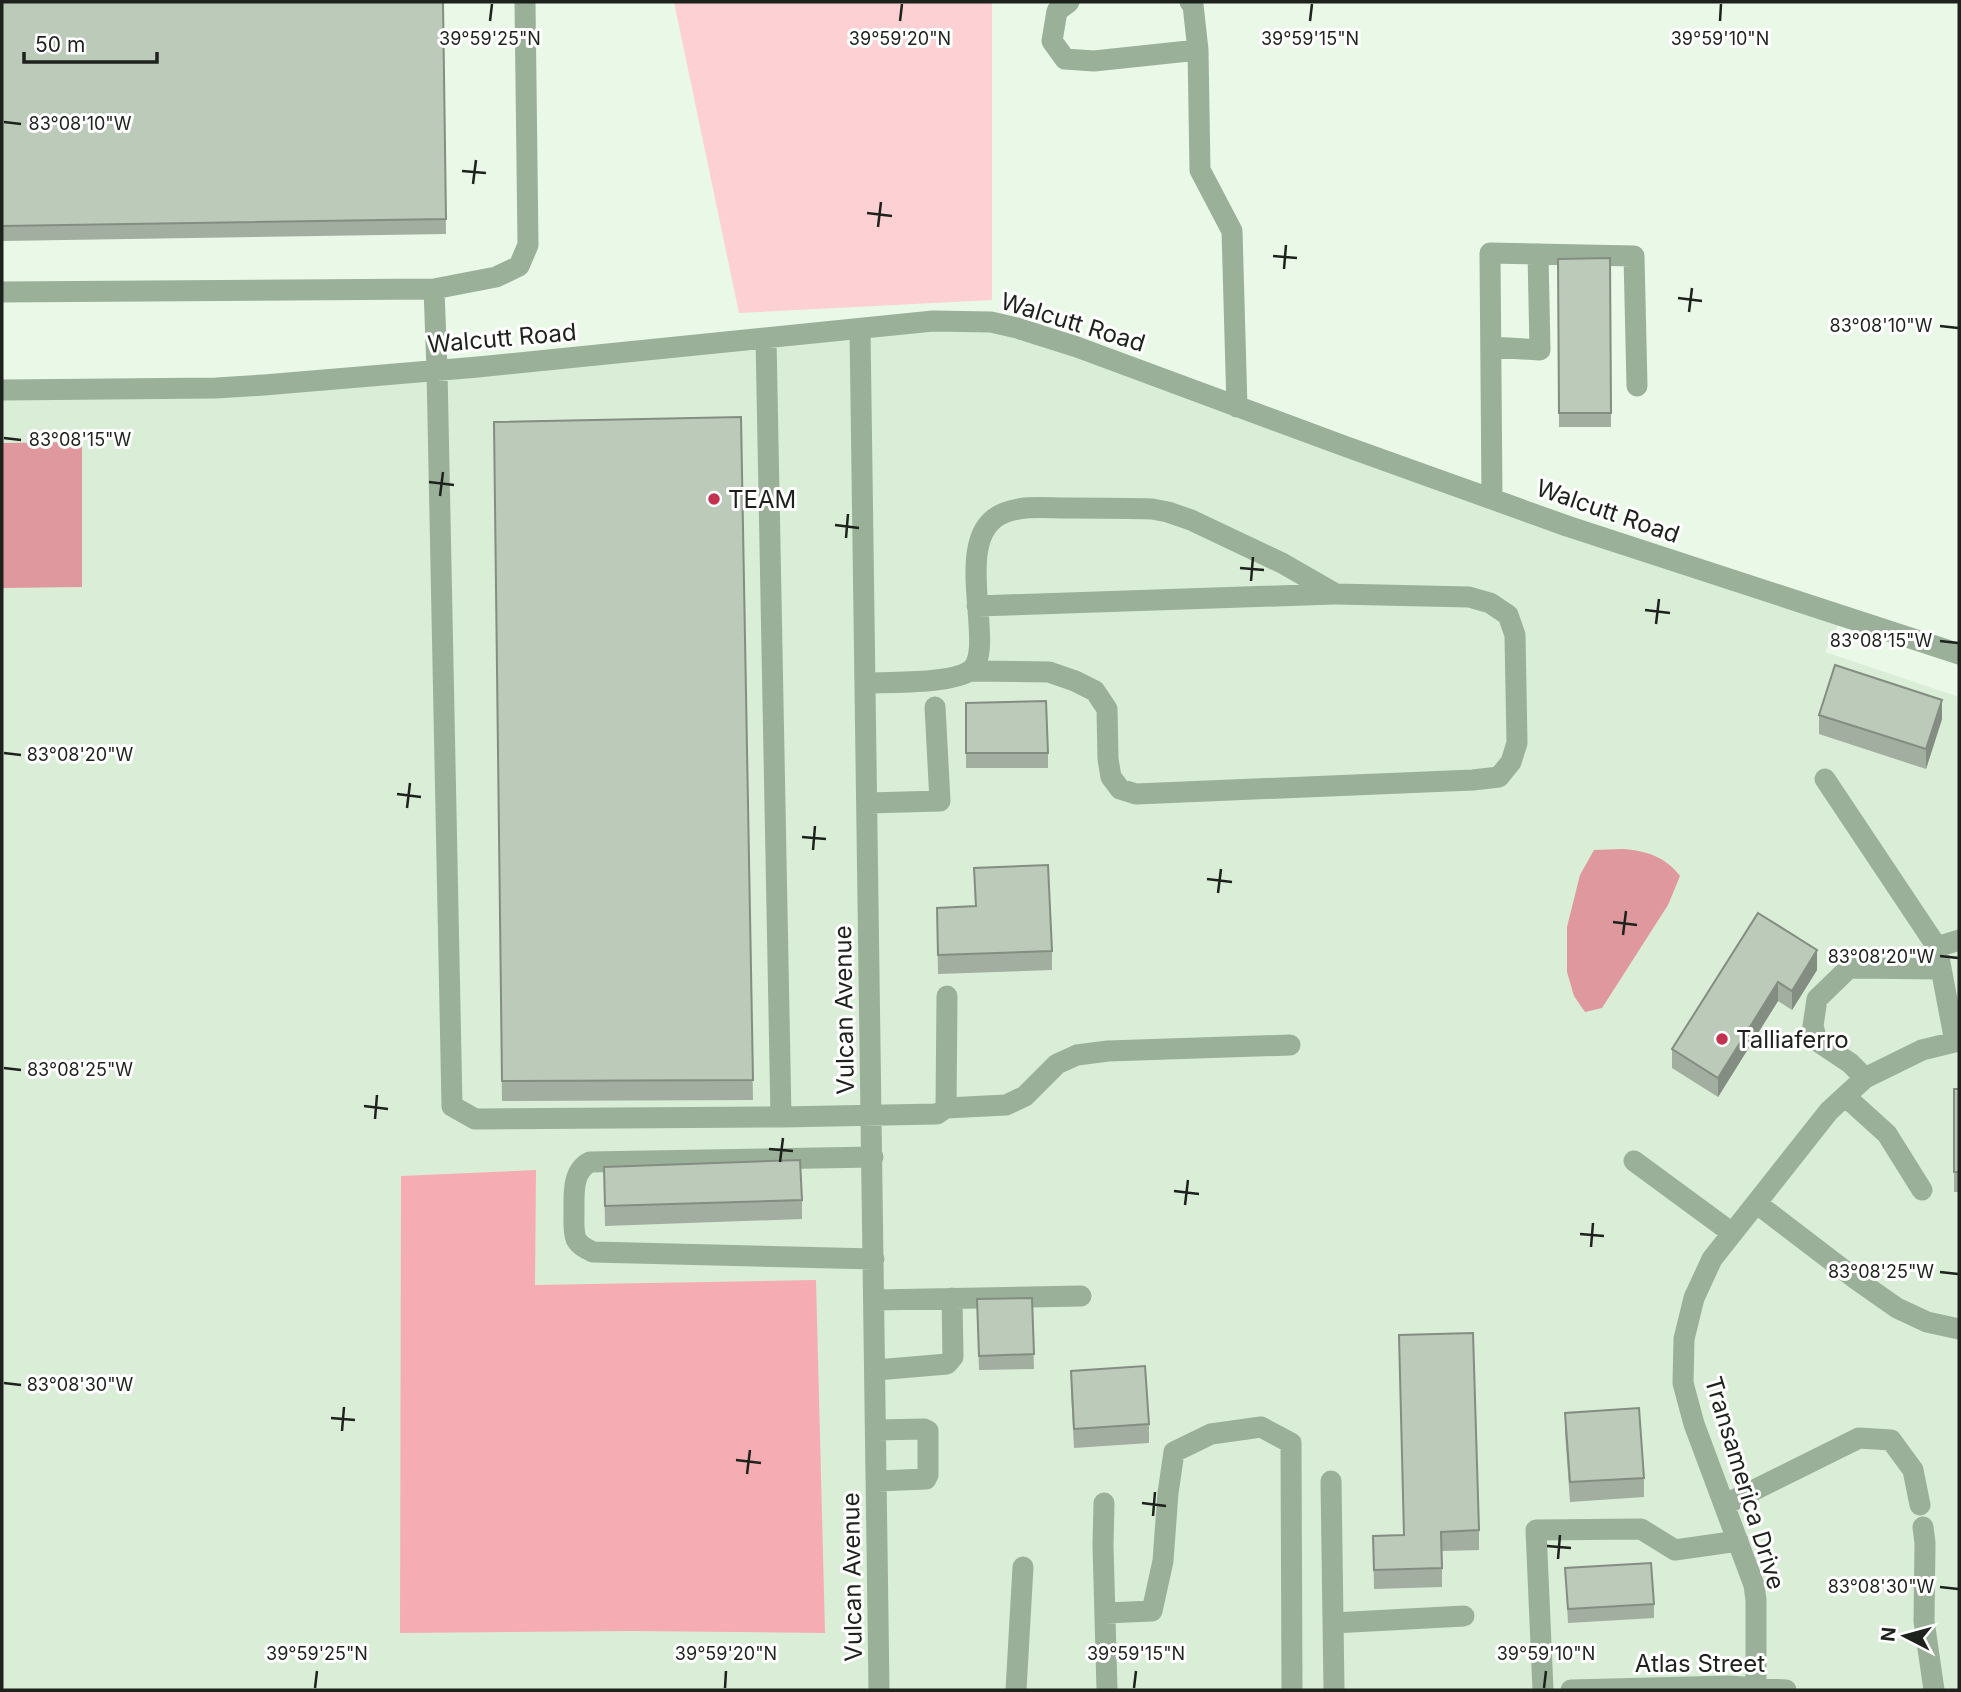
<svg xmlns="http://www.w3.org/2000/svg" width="1961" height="1692" font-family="Inter,sans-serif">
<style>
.built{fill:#d9edd7}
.green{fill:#fdd0d3}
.forest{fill:#f6acb3}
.water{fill:#e0989f}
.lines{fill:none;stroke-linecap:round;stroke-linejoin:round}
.minor{stroke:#9bb099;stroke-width:21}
.wall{fill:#a2aea0}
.shaded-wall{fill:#848d82}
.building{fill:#bccaba;stroke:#848d82;stroke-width:2}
.ticks{fill:none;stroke:#1d221d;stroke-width:2.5}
.poi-dot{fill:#c23251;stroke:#fff;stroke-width:2.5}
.labels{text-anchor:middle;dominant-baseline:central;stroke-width:6;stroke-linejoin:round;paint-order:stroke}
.street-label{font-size:24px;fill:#1d221d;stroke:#fff}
.poi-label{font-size:24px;fill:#1d221d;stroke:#fff;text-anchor:start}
.ticks-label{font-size:18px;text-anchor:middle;fill:#1d221d;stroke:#fff;stroke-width:6;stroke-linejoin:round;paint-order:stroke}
</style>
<rect width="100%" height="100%" fill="#eaf8e8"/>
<path class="built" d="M991 322 1842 616 1825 652 1959 697V1690H2V390L216 388Z"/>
<path class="green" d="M674 2H992V300L739 313Z"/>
<path class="forest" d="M536 1170 535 1285 816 1280 825 1633 631 1631 400 1633 401 1176Z"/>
<path class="water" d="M82 442V587L2 588V443Z
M1622 849C1645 850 1666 857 1680 876L1668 905 1602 1008 1585 1012 1574 996 1567 972V927L1580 875 1594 850Z"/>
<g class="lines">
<path class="minor" d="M525 2 528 245 519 266 496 277 434 289 437 370 452 1106 475 1119 781 1117 937 1114 946 1108 947 996
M1069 2 1057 11 1052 41 1065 59 1094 61 1198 50
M1190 2 1193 5 1198 50 1200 170 1232 231 1237 407
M2 292 434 289
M860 329 879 1690
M766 338C773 598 775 858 781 1117
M1491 347 1540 350 1538 254
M2 390 216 388 264 385 478 367 933 321 991 322 1017 328 1077 347 1347 447 1567 526 1959 654
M1492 499 1490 253 1634 256 1637 386
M977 606 1334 594
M866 683C890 682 953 684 971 670 998 648 948 535 1004 513 1024 505 1046 508 1067 508 1095 508 1124 508 1152 509L1168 512 1191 520 1282 563 1336 594 1469 597 1490 603 1508 615 1515 635 1517 743 1511 762 1499 777 1473 780 1136 794 1120 789 1111 777 1108 759 1107 709 1095 691 1075 681 1049 672 970 671
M1825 779 1937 947 1955 1042
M868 803 940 801 935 707
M1937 947 1959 940
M1865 1078 1850 1063 1817 1041 1813 1026 1817 999 1849 968 1941 969
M1845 1096 1887 1134 1922 1190
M946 1108 1006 1105 1025 1096 1057 1064 1077 1055 1108 1051 1290 1045
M873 1157 590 1162C572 1171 574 1194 574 1211 574 1220 573 1230 576 1239 580 1246 586 1249 593 1252L874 1259
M1634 1161 1732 1233
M1756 1203 1857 1280 1897 1308 1927 1322 1959 1329
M875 1300 1081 1296
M876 1370 947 1364 953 1357 952 1298
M876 1430 924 1429 928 1431V1475L926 1479 877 1481
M1331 1481 1334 1690
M1104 1503 1103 1545 1107 1690
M1724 1505 1859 1438 1891 1440 1913 1470 1920 1505
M1923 1527 1925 1543 1924 1621 1934 1690
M1105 1613 1152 1611 1163 1561 1168 1493 1174 1452 1211 1434 1261 1427 1291 1443 1292 1690
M1333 1623 1464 1616
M1756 1689V1600L1754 1585 1694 1424 1683 1383 1684 1339 1694 1298 1712 1259 1829 1111 1865 1078 1922 1050 1959 1041
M1016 1690 1023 1567
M1543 1690 1536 1530 1641 1529 1675 1550 1738 1541
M1571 1690 1728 1686 1786 1690"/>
</g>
<path class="wall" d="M2 2H443L446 234 2 241Z
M1610 258 1611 427H1559L1558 259Z
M741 417 753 1100 502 1101 494 422Z
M966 703 1048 753V768H966Z
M1819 715 1942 719 1926 769 1819 734Z
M974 868 1052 951V970L938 974 937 908 975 906Z
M1758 913 1817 970 1792 1010 1778 1001 1718 1097 1672 1068V1049Z
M1954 1089H1959V1192H1954Z
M604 1167 802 1200V1219L605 1226Z
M1032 1298 1034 1369 979 1370 977 1299Z
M1399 1335 1479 1530V1550L1442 1551V1587L1374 1589 1373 1536H1404Z
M1071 1371 1149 1424V1443L1074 1448 1071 1390Z
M1565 1413 1644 1478V1497L1570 1502 1565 1432Z
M1565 1568 1654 1604V1618L1568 1623Z"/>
<path class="shaded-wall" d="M1942 700V719L1926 769V749Z
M1817 950V970L1792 1010V991Z
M1778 982V1001L1718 1097V1078Z"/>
<path class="building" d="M2 2H443L446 219 2 226Z
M1610 258 1611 413H1559L1558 259Z
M741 417 753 1080 502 1081 494 422Z
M1835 665 1942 700 1926 749 1819 715Z
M1046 701 1048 753H966V703Z
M1048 865 1052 951 938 955 937 908 976 906 974 868Z
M1758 913 1817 950 1792 991 1778 982 1718 1078 1672 1049Z
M1954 1089H1959V1172H1954Z
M800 1160 802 1200 605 1206 604 1167Z
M1032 1298 1034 1354 979 1356 977 1299Z
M1473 1333 1479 1530 1441 1532 1442 1568 1374 1570 1373 1536 1404 1535 1399 1335Z
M1145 1366 1149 1424 1074 1429 1071 1371Z
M1639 1408 1644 1478 1570 1482 1565 1413Z
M1651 1563 1654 1604 1568 1609 1565 1568Z"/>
<path class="ticks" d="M490 21 492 4M900 21 902 4M1310 21 1312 4M1720 21 1721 4M4 122 21 124M462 171 486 173M473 184 476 160M867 213 892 216M878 227 881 202M1273 256 1297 258M1284 269 1286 245M1678 298 1702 301M1689 312 1692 288M1940 326 1958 328M4 438 21 440M429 482 454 485M440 496 443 472M835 525 859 528M846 538 848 514M1240 568 1264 570M1251 581 1253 557M1645 610 1670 613M1656 624 1659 599M1940 641 1958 643M4 753 21 755M397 794 421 797M407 808 410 783M802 837 826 839M813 850 815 826M1207 879 1232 882M1218 893 1221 869M1613 922 1637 925M1623 935 1626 911M1940 956 1958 958M4 1068 21 1070M364 1106 388 1109M375 1119 377 1095M769 1149 793 1151M780 1162 783 1138M1174 1191 1199 1194M1185 1205 1188 1180M1580 1234 1604 1236M1591 1247 1593 1223M1940 1272 1958 1274M4 1383 21 1385M331 1418 355 1420M342 1431 344 1407M736 1460 761 1463M747 1474 750 1450M1142 1503 1166 1506M1153 1516 1155 1492M1547 1546 1571 1548M1558 1559 1560 1535M1940 1587 1958 1589M315 1688 317 1671M725 1688 726 1671M1134 1688 1136 1671M1544 1688 1546 1671"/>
<g class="poi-dot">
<circle cx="714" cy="499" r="7"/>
<circle cx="1722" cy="1039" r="7"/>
</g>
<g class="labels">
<g class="street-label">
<text transform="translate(1073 322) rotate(17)">Walcutt Road</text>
<text transform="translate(502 338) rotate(-5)">Walcutt Road</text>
<text transform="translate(1608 511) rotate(19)">Walcutt Road</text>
<text transform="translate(844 1010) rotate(-91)">Vulcan Avenue</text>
<text transform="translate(1745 1483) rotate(73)">Transamerica Drive</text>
<text transform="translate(852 1577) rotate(-91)">Vulcan Avenue</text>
<text x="1700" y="1663">Atlas Street</text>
</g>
<g class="poi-label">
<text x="728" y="499">TEAM</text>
<text x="1736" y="1039">Talliaferro</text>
</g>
</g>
<g class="ticks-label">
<text x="490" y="45">39°59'25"N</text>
<text x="900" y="45">39°59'20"N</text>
<text x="1310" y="45">39°59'15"N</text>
<text x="1720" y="45">39°59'10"N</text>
<text x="80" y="130">83°08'10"W</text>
<text x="1881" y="332">83°08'10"W</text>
<text x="80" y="446">83°08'15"W</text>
<text x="1881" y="647">83°08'15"W</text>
<text x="80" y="761">83°08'20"W</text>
<text x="1881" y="963">83°08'20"W</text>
<text x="80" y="1076">83°08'25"W</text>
<text x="1881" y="1278">83°08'25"W</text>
<text x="80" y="1391">83°08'30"W</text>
<text x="1881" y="1593">83°08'30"W</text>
<text x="317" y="1660">39°59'25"N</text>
<text x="726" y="1660">39°59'20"N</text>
<text x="1136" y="1660">39°59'15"N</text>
<text x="1546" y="1660">39°59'10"N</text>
</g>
<rect width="1961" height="1692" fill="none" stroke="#1d221d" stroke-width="7"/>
<g transform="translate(1905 1636) rotate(276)" stroke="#ffffff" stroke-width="5" paint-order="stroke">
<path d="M0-5L12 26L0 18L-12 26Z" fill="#1d221d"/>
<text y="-10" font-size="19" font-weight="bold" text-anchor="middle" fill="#1d221d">N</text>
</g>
<path d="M24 52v10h133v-10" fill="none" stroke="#1d221d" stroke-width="3.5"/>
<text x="35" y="52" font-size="21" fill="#1d221d" stroke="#ffffff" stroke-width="5" paint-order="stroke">50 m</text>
</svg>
